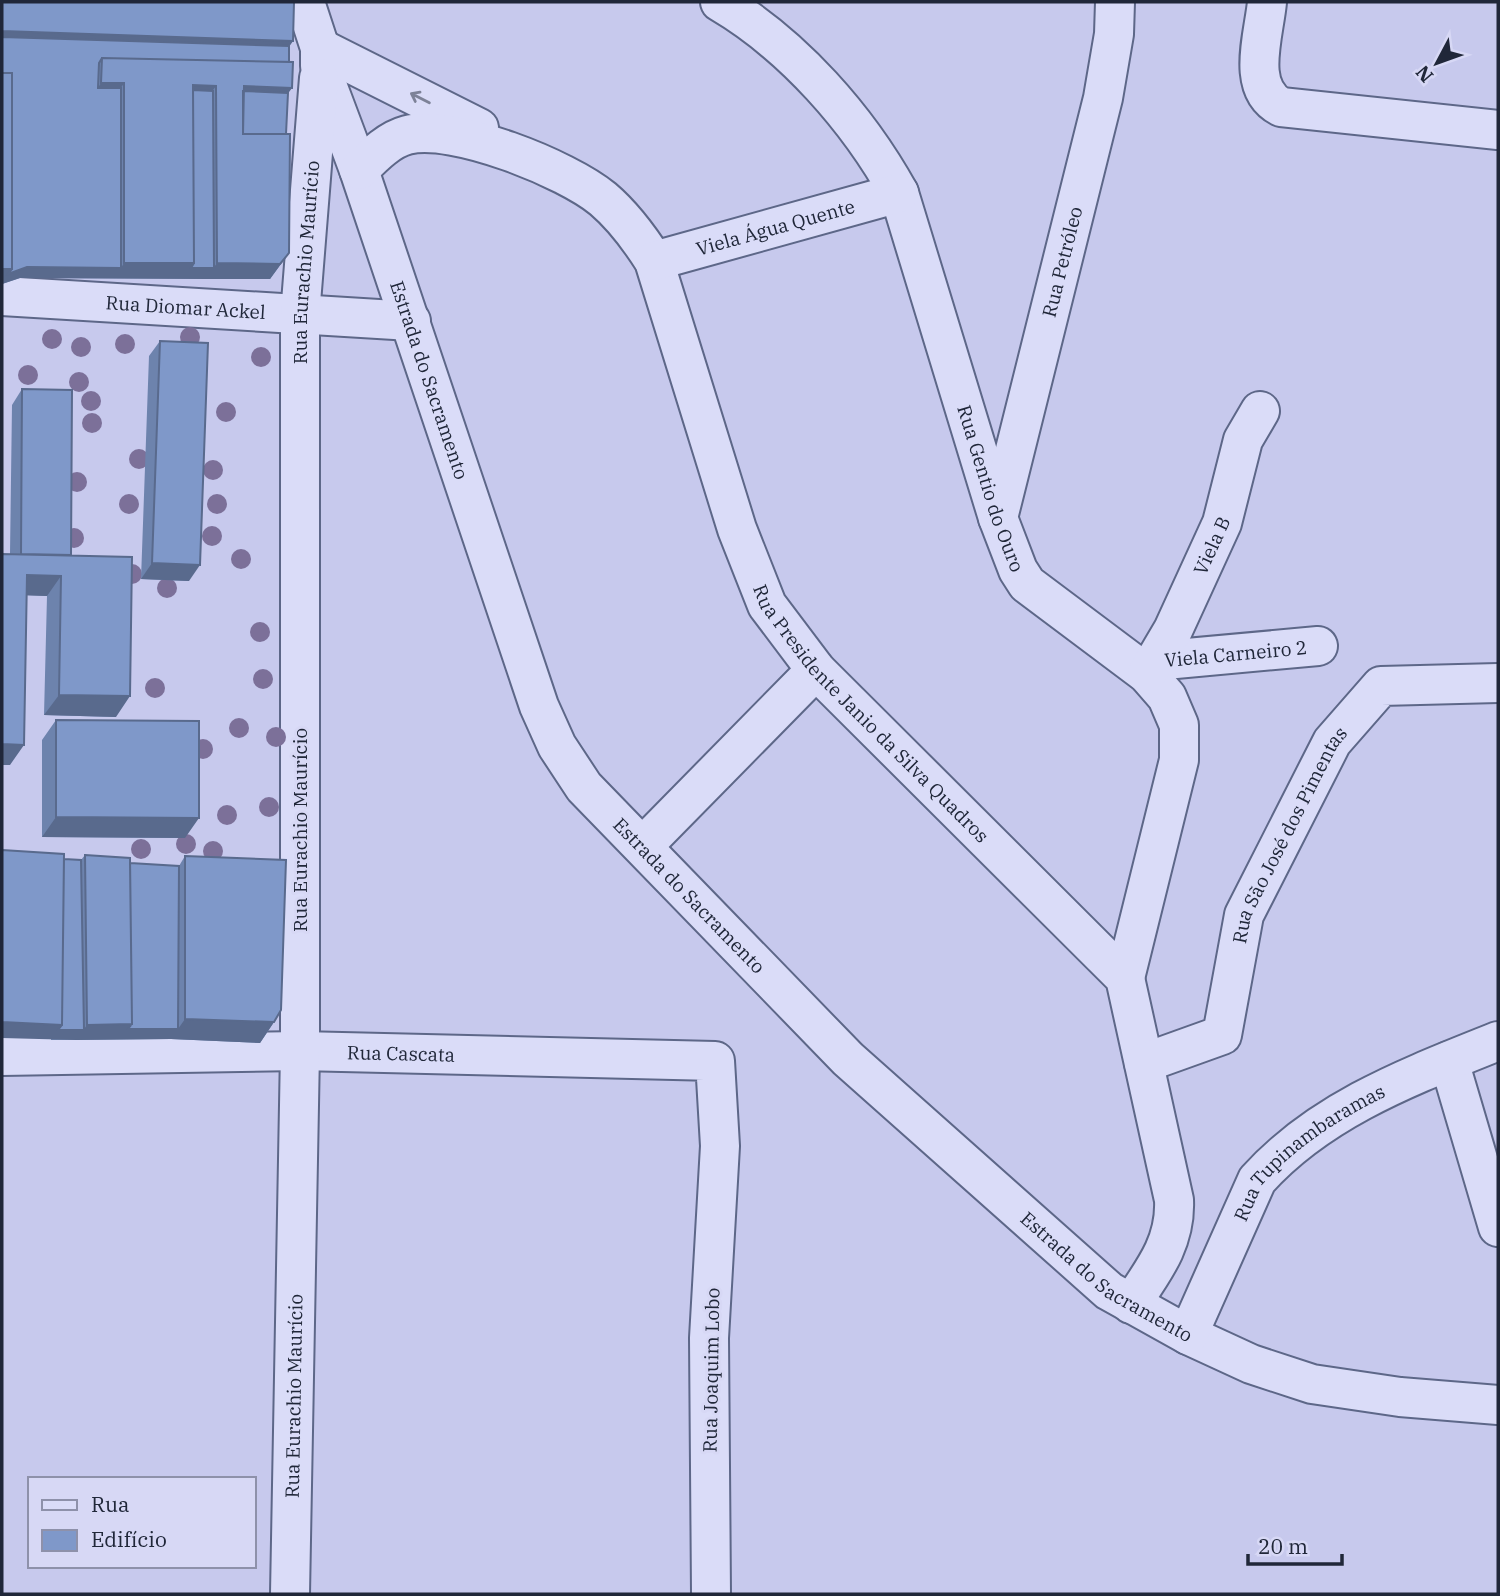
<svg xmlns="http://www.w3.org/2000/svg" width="1500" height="1596" font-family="'IBM Plex Serif',serif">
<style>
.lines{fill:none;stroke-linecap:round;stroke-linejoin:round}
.minor-casing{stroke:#5d6788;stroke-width:42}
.minor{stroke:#dadcf8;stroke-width:38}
.tree{fill:#7c7099}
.wall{fill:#6d83ad}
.shaded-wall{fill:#596a8d}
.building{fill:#7f98c9;stroke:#596a8d;stroke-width:2}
.oneway{stroke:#7d8298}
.labels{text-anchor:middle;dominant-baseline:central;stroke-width:6;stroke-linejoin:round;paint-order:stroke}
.street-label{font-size:19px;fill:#202739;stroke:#d7d8f5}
</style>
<rect width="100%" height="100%" fill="#c7c9ed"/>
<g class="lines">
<defs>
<g id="minor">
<path id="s1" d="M305 2 320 48V66L359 170 539 706 557 746 584 787 848 1059 1109 1291 1188 1335 1251 1364 1312 1384 1400 1397 1498 1405"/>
<path id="s2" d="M720 2C793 45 858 119 899 193L998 518 1018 570 1027 584 1147 674 1167 697 1179 725V760L1125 978"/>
<path d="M1267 2C1264 35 1245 88 1281 107L1498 130"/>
<path d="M320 48 479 128"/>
<path id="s3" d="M359 170C373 156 388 140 407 135 453 123 567 169 603 199 623 216 640 239 654 261L737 529 767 605 816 670 1125 978 1174 1200C1176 1242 1154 1270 1131 1304"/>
<path id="s4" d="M654 261 899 193"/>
<path id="s5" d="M2 296 411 321"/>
<path id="s6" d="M998 518 1103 98 1114 34 1115 2"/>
<path id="s7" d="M1154 661 1318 646"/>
<path id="s8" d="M1147 674 1173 630 1222 523 1243 440 1260 411"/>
<path d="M643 846 816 670"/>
<path id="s9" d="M2 1056 300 1051 715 1061 720 1146 709 1338 711 1594"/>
<path d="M1449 1061 1498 1227"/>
<path id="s10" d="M1144 1063 1222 1035 1244 915 1332 742 1381 686 1498 683"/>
<path id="s11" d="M1188 1335 1257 1180C1321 1109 1411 1076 1498 1041"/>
<path id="s12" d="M290 1594 300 1051V315L319 78"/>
</g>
</defs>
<use href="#minor" class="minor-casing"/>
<use href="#minor" class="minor"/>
</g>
<g class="tree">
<circle cx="190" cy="337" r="10"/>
<circle cx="52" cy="339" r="10"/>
<circle cx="125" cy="344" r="10"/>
<circle cx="81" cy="347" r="10"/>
<circle cx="261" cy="357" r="10"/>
<circle cx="28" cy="375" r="10"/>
<circle cx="79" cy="382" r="10"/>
<circle cx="91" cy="401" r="10"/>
<circle cx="226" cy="412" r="10"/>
<circle cx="92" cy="423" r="10"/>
<circle cx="139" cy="459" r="10"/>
<circle cx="213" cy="470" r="10"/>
<circle cx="77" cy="482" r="10"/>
<circle cx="129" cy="504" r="10"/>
<circle cx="217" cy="504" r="10"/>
<circle cx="212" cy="536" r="10"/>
<circle cx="74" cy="538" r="10"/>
<circle cx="241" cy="559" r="10"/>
<circle cx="132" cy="574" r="10"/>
<circle cx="167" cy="588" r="10"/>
<circle cx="260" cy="632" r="10"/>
<circle cx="263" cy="679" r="10"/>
<circle cx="155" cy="688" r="10"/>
<circle cx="239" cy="728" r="10"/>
<circle cx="276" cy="737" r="10"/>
<circle cx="203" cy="749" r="10"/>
<circle cx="269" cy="807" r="10"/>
<circle cx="227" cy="815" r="10"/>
<circle cx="186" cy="844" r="10"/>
<circle cx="141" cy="849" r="10"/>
<circle cx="213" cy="851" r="10"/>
</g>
<path class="wall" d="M2 2 293 41 289 46 286 134 289 253 270 279 20 278 2 284Z
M160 341 189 581 141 579 149 356Z
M22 389 71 555 116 717 44 715 47 596 27 595 10 765H2V554H10L12 405Z
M56 720 185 838 42 837V740Z
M85 855 130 863 179 866 185 856 274 1022 260 1043 171 1039 51 1040 64 859 81 860Z"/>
<path class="shaded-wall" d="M2 31 293 41 282 57 2 47Z
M101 83H124L114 99H91Z
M193 85 216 86 205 101H189Z
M244 86 292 88 281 103 240 102Z
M289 253 270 279H206L217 263Z
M124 263H194L214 268 206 279 20 278 2 284V269L27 267 121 268Z
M152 563 200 565 189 581 141 579Z
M27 575 61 576 47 596 13 595Z
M59 695 130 696 116 717 44 715Z
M2 744 24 745 10 765H2Z
M56 817 199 818 185 838 42 837Z
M185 1019 274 1022 260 1043 171 1039Z
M2 1022 62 1025 84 1030 76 1040 2 1038Z
M132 1024 178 1029 171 1039 76 1040 87 1025Z"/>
<path class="building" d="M2 2H294L293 41 2 31Z
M2 37 289 46V62L102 58 99 63 98 88H121V268L27 267 8 274 12 269V73H2Z
M102 58 293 62 292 88 244 86 243 134H290L289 253 280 264 217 263 216 86 193 85 194 263H124V83H101Z
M2 73H12V269H2Z
M193 90 213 91 214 268H191L194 263Z
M243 91 288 93 286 134H243Z
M160 341 208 343 200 565 152 563Z
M22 389 72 390 71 555 21 554Z
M2 554 132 557 130 696 59 695 61 576 27 575 24 745 2 744Z
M56 720 199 721V818L56 817Z
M2 850 64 854 62 1025 2 1022Z
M85 855 130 858 132 1024 87 1025Z
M185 856 286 860 281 1010 274 1022 185 1019Z
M64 859 81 860 84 1030H58L62 1025Z
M130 863 179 866 178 1029H128L132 1024Z"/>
<defs><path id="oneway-shaft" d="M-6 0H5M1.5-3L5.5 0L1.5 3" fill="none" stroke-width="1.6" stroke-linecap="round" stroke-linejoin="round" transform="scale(1.75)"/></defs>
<use class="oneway" href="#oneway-shaft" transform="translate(420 98) rotate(-153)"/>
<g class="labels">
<g class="street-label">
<text stroke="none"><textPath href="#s4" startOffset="126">Viela Água Quente</textPath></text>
<text stroke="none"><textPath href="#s6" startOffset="264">Rua Petróleo</textPath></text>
<text stroke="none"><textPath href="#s12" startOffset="1332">Rua Eurachio Maurício</textPath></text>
<text stroke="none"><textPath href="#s5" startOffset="184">Rua Diomar Ackel</textPath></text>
<text stroke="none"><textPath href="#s1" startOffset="399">Estrada do Sacramento</textPath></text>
<text stroke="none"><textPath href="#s2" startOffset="574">Rua Gentio do Ouro</textPath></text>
<text stroke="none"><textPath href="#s8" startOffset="144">Viela B</textPath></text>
<text stroke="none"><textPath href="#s7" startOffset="82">Viela Carneiro 2</textPath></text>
<text stroke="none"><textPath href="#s3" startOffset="863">Rua Presidente Janio da Silva Quadros</textPath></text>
<text transform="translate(300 830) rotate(-90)">Rua Eurachio Maurício</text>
<text stroke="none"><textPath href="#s10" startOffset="296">Rua São José dos Pimentas</textPath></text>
<text stroke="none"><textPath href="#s1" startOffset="987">Estrada do Sacramento</textPath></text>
<text stroke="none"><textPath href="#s9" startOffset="399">Rua Cascata</textPath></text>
<text stroke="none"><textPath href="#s11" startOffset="226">Rua Tupinambaramas</textPath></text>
<text stroke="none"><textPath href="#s1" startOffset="1554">Estrada do Sacramento</textPath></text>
<text transform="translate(711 1370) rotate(-89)">Rua Joaquim Lobo</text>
<text stroke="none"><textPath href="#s12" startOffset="198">Rua Eurachio Maurício</textPath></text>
</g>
</g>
<rect width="1500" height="1596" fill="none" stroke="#202739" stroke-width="7"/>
<rect x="28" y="1477" width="228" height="91" fill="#d7d8f5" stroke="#8e91aa" stroke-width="2"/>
<rect x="42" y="1500" width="35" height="10" fill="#dadcf8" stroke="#8e91aa" stroke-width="2"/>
<text x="91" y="1512" font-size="21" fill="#202739">Rua</text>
<rect x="42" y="1530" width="35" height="21" fill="#7f98c9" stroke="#8e91aa" stroke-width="2"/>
<text x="91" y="1547" font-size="21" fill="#202739">Edifício</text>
<g transform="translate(1437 63) rotate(229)" stroke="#d7d8f5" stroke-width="5" paint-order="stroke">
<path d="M0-5L12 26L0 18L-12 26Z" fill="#202739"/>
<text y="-10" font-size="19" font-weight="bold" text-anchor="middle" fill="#202739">N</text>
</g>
<path d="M1248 1554v10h94v-10" fill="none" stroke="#202739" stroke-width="3.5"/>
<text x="1258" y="1554" font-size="21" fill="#202739" stroke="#d7d8f5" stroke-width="5" paint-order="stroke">20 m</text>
</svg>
